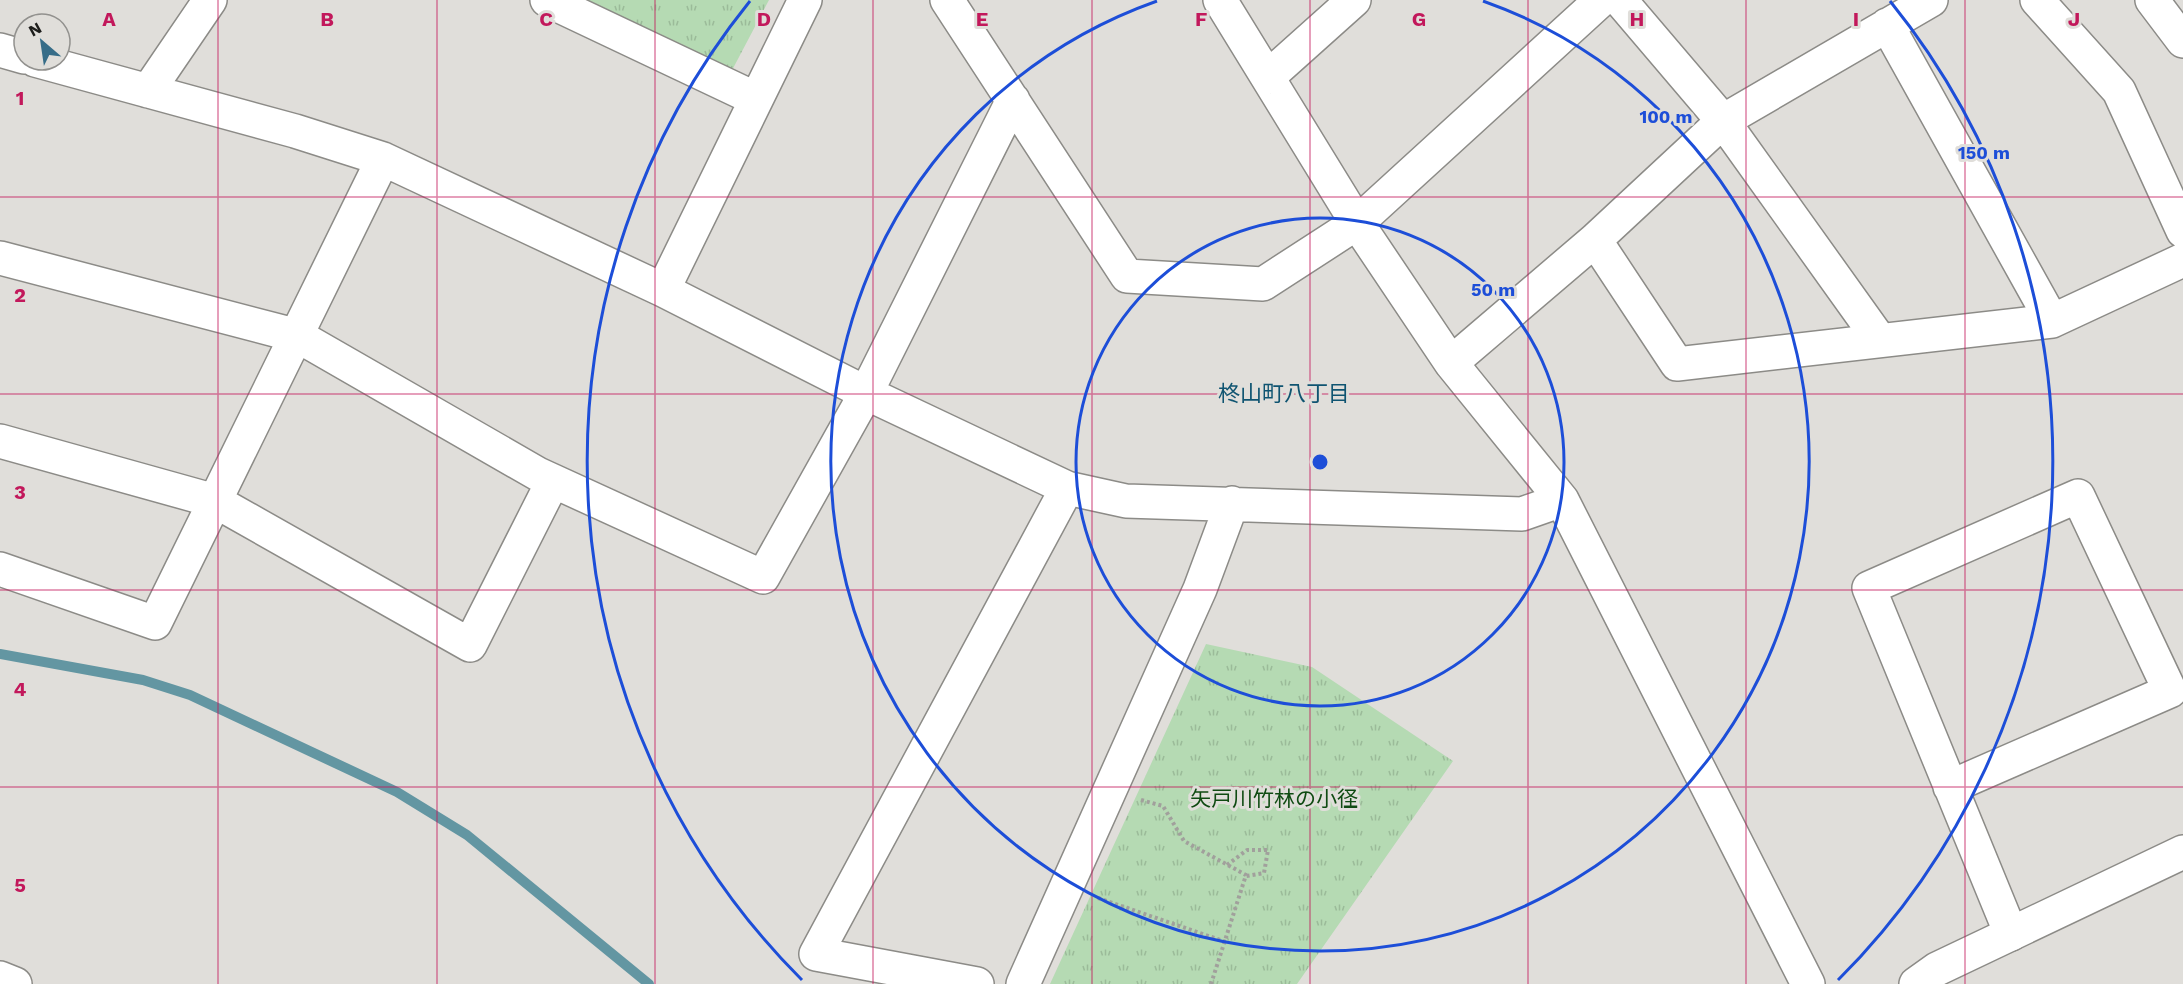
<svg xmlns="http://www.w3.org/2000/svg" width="2183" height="984" font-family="'Work Sans','Noto Sans JP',sans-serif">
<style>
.grass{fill:url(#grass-tufts)}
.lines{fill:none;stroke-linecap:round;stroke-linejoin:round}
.stream{stroke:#6396a2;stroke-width:10}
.street-casing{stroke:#8c8b87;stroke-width:36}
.secondary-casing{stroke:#8c8b87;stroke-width:36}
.path{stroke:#a1a09c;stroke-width:4;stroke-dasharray:3 3;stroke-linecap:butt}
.street{stroke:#fff;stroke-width:33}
.secondary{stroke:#fff;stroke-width:33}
.grid{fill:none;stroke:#c2185b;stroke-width:1.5;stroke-opacity:0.55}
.ring{fill:none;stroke:#1d4ed8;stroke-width:3}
.labels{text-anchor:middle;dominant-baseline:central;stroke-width:6;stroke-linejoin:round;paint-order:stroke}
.park-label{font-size:21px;fill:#0f4b12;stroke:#e0deda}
.neighbourhood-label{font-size:22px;fill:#0f5471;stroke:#e0deda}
.grid-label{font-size:20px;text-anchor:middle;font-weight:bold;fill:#c2185b;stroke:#e0deda;stroke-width:6;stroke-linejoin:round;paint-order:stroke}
.centre{fill:#1d4ed8;stroke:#e0deda;stroke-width:3}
.ring-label{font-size:18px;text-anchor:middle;font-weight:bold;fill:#1d4ed8;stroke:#e0deda;stroke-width:6;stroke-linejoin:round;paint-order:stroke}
</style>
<defs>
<pattern id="grass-tufts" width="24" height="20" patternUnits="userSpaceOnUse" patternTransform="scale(1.5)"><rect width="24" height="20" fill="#b5dab3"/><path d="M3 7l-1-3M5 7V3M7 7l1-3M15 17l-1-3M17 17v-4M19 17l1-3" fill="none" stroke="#9bbb99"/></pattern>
</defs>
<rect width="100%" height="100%" fill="#e0deda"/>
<path class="grass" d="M584 0H769L729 76Z
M1206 644 1312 667 1453 761 1297 984H1050Z"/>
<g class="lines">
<path class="stream" d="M0 654 143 680 190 695 397 792 467 835 649 984"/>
<defs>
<path id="street" d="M547 0 756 99
M947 0 1127 276 1263 284 1357 223 1601 0
M1220 0 1357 223 1451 363 1562 500 1808 984
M1620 0 1723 121 1879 339
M2037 0 2119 91 2183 231
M1887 25 2052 321
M0 50 24 57
M35 60 295 131 383 159 663 290 866 393 1067 488 1126 501 1522 514 1562 500
M1268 77 1354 0
M148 91 210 0
M1595 240 1677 364 2052 321 2183 260
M0 258 298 336 538 474 763 577 866 393 1013 100
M663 290 805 0
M1451 363 1595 240 1723 121 1931 0
M0 441 215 501 470 645 553 481
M0 569 155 623 383 159
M1950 787 2170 691 2078 496 1869 588 2011 934
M0 978 15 984
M977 984 816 954 1067 488
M1023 984 1200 589 1232 503"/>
<path id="secondary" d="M2152 0 2183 41
M1916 984 1937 969 2183 852"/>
</defs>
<use href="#street" class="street-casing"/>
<use href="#secondary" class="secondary-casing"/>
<path class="path" d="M1141 800 1163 806 1184 841 1246 875 1211 984
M1227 865 1247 850H1268L1264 873 1246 876
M1098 898 1226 942"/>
<use href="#street" class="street"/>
<use href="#secondary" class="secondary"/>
</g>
<path class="grid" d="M218 0V984M437 0V984M655 0V984M873 0V984M1092 0V984M1310 0V984M1528 0V984M1746 0V984M1965 0V984M0 197H2183M0 394H2183M0 590H2183M0 787H2183"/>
<g class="ring">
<circle cx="1320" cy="462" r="244"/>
<path d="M1483 1A489 489 0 1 1 1157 1"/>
<path d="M802 980A733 733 0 0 1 750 1M1890 1A733 733 0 0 1 1838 980"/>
</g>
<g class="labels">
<g class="park-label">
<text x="1274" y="798">矢戸川竹林の小径</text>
</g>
<g class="neighbourhood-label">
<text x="1284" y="393">柊山町八丁目</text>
</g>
</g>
<g class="grid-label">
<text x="109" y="26">A</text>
<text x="327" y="26">B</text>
<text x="546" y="26">C</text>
<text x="764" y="26">D</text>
<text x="982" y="26">E</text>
<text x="1201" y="26">F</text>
<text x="1419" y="26">G</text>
<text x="1637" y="26">H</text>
<text x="1856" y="26">I</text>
<text x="2074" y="26">J</text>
<text x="20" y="105">1</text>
<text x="20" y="302">2</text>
<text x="20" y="499">3</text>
<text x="20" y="696">4</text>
<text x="20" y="892">5</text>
</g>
<circle cx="1320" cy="462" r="9" class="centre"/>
<g class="ring-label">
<text x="1666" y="123">100 m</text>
<text x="1984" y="159">150 m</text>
<text x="1493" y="296">50 m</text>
</g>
<g transform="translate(42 42) rotate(331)"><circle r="28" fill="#e0deda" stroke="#92918e" stroke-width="1.5"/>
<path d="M0-4.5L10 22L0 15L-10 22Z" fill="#376d88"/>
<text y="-9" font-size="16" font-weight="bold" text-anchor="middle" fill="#1d1d1b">N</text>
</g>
</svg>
